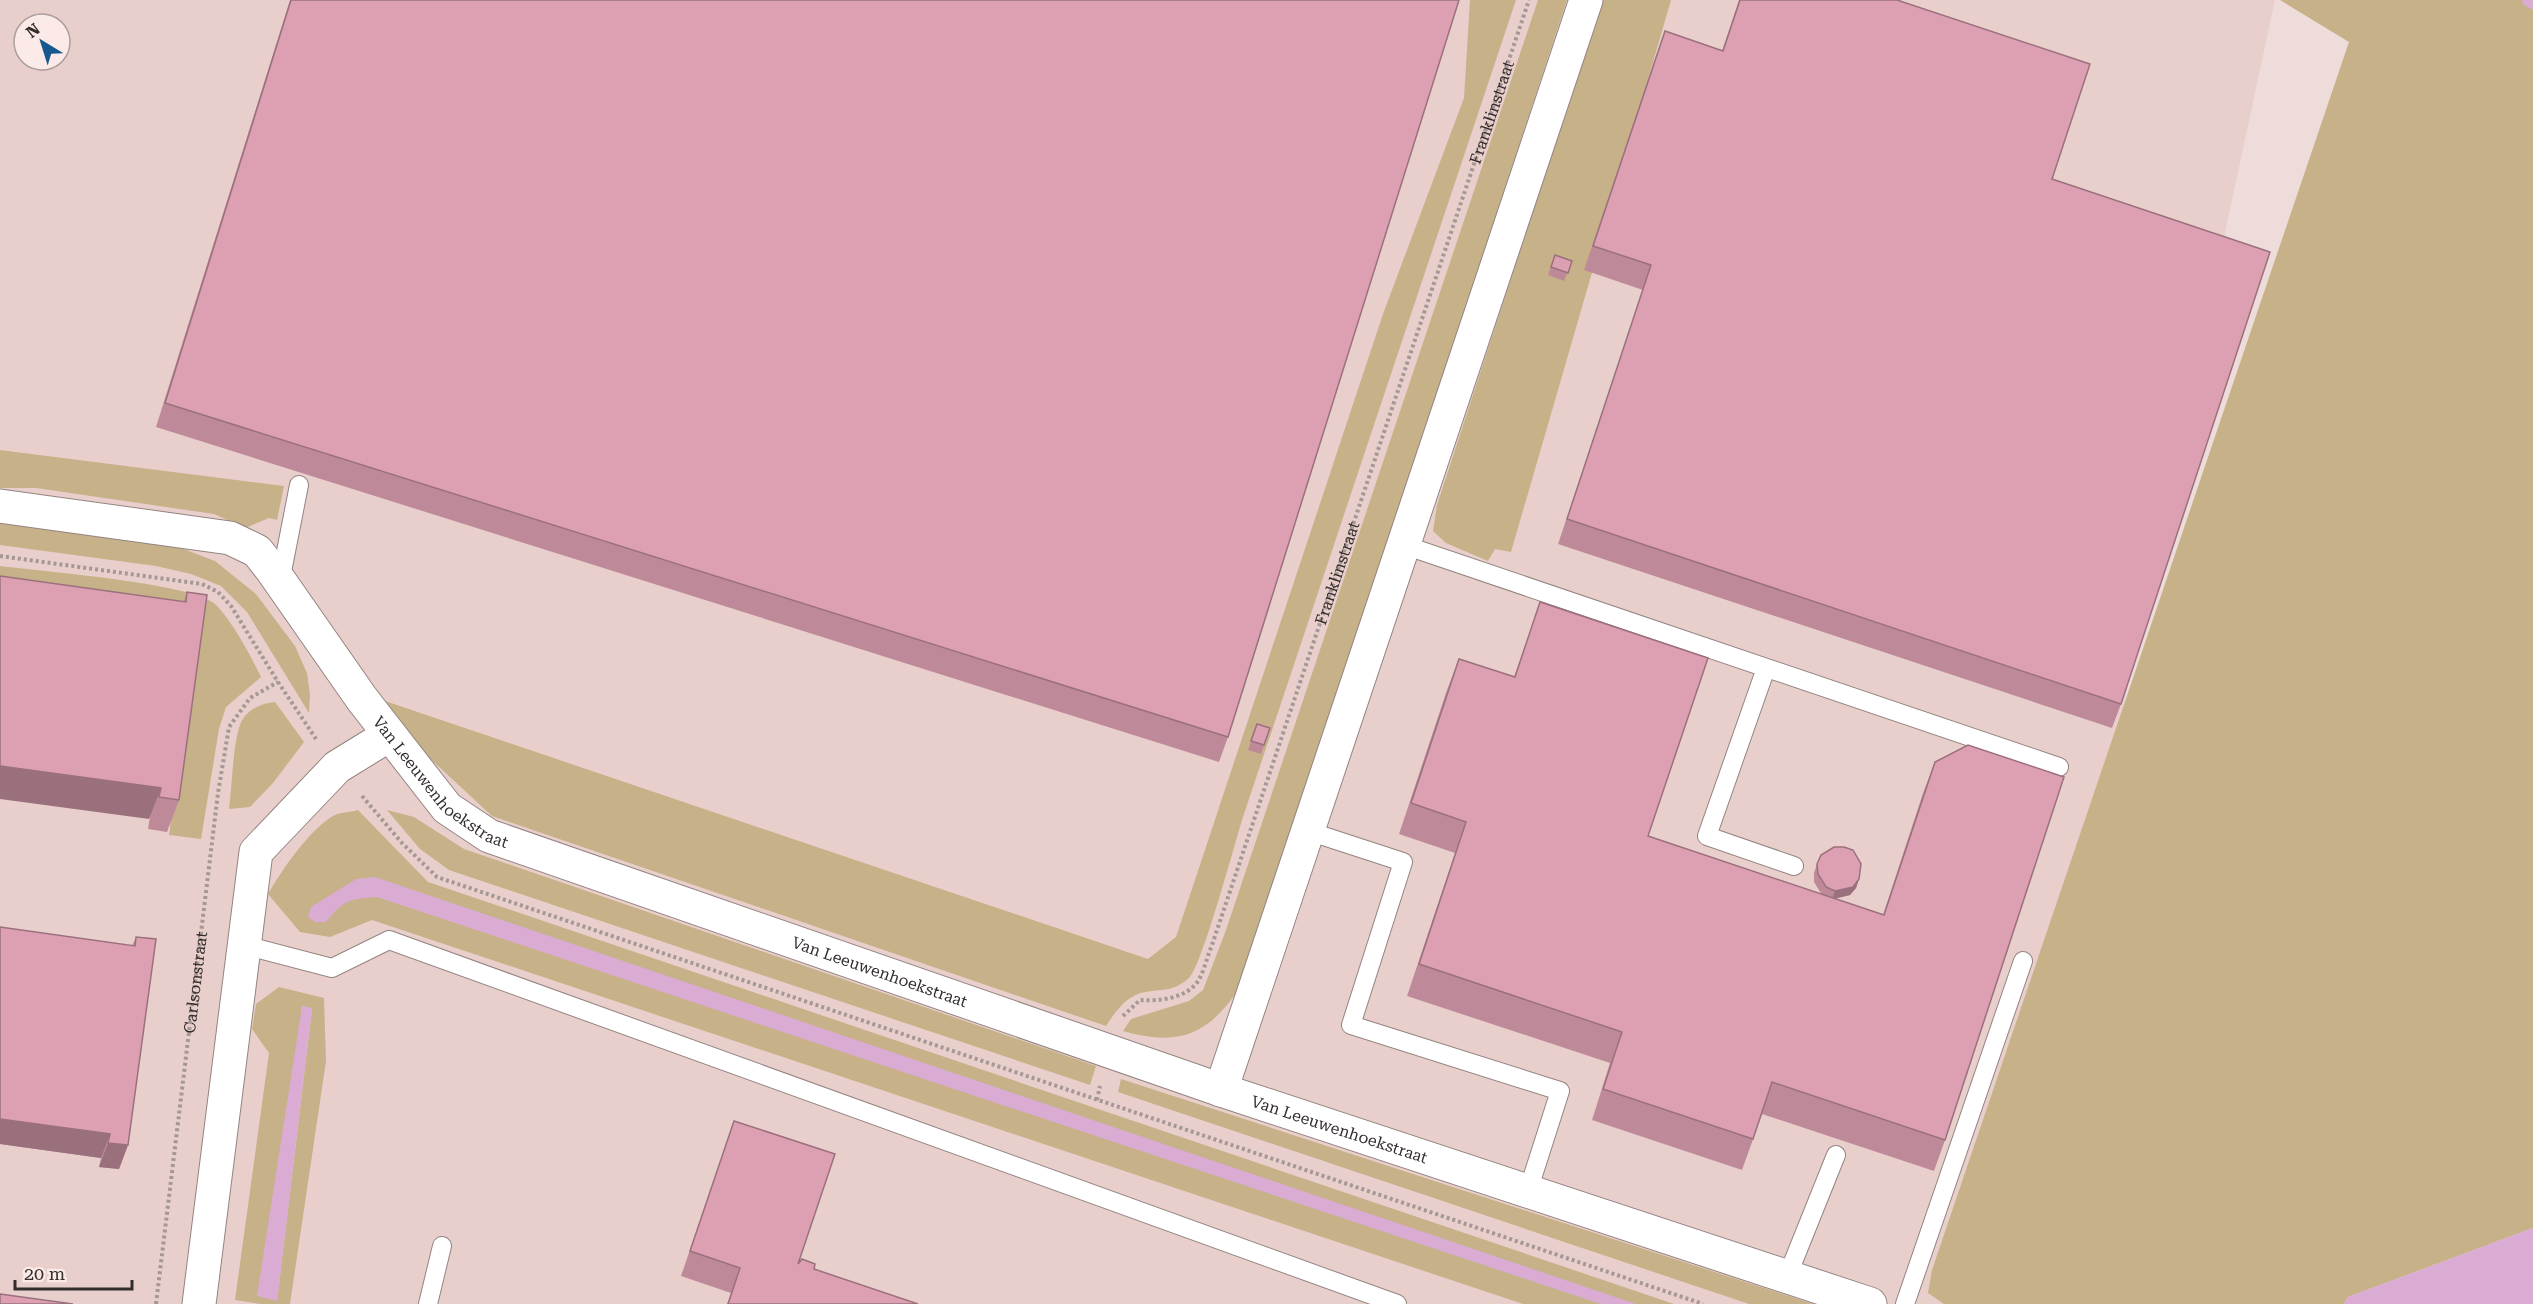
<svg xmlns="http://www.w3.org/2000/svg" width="2533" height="1304" font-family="'Roboto Serif',serif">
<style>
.built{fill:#e9cfcb;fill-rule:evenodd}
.green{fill:#c6b188;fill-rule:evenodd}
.water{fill:#daabd3}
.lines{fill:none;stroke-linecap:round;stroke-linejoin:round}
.stream{stroke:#daabd3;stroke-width:12}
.lane-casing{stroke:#938481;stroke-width:20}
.street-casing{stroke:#938481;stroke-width:35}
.path{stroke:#a49795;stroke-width:4;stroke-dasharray:3 3;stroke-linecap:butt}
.lane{stroke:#fff;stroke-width:18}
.street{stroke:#fff;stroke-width:33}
.wall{fill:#be8a99}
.shaded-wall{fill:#9b707d}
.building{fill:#dda0b2;stroke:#9b707d;stroke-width:1.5}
.labels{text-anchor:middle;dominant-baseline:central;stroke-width:5;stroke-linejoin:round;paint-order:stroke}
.street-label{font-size:16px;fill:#332d2c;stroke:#fbeae7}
</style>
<rect width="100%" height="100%" fill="#eedcda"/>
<path class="built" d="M0 0H2275L2003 1267 2094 1304H0ZM24 24H60V60H24Z"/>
<path class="green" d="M1470 0H1516L1243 817C1235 842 1202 966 1189 978 1169 995 1159 987 1138 994 1123 1000 1114 1014 1106 1026L492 816 423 752 385 701 1148 959 1176 937 1383 314 1464 98Z
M1538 0H1567L1241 986C1208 1035 1181 1047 1123 1031L1131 1019 1189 1001 1203 990 1225 933Z
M1602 0H1671L1511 552 1495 549 1488 561 1446 543 1433 531 1437 505Z
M2280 0H2533V1228L2348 1297 2344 1304H1944L1928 1293 1932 1270 2349 42Z
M0 450 39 455 284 486 277 520 269 518 245 528 214 514 36 488H0Z
M0 521 168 543 215 561 256 594 295 646 307 673 310 695 309 713 247 612 221 586 191 574 156 566 0 545Z
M0 566C38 571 192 583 215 604 231 619 251 656 261 677L226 707 219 729 201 839 169 835 196 636 0 591Z
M275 702 304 742 273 783 250 807 229 809C232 786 233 748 239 728 243 712 259 703 275 702Z
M358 810 428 882 1674 1304H1523L372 920 330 937 300 932 268 894C281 871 311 827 335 815 341 812 351 812 358 810Z
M387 810 414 817 464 849 1096 1066 1090 1085 449 870 420 849Z
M279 987 324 998 326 1061 290 1304H261L235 1300 269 1053 252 1029 256 1004ZM302 1006 312 1009 277 1301Z
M1121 1079 1813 1304H1749L1118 1092Z"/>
<path class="water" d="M375 877 1636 1304H1601L377 897C349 899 344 900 326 922H315L308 917 311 907 356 879Z
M302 1006 312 1008 277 1301 257 1296Z
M2533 1228V1304H2344L2348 1297Z"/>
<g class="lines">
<path class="stream" d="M2528 0 2533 3"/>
<defs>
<path id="lane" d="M1404 545 2059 767
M280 582 299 485
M1766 668 1707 836 1794 866
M1308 831 1403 862 1351 1025 1560 1091 1528 1191
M244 945 332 968 389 940 1397 1304
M1787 1277 1836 1155
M428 1304 442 1246
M1905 1304 2023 961"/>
<g id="street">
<path id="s3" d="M0 506 230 538 257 551 272 570 362 699 447 808 489 836 1221 1090 1870 1304"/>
<path d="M1221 1090 1586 0"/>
<path d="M199 1304 256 852 337 767 389 735"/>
</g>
</defs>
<use href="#lane" class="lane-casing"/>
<use href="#street" class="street-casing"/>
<g class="path">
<path d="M0 556 202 584 218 592 231 606 278 682 316 739"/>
<path d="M362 796 402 843 437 877 1703 1304"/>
<path id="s1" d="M1123 1016 1140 1000C1159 1001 1181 999 1195 985 1203 977 1207 956 1212 945L1529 0"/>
<path d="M1097 1100 1100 1086"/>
<path id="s2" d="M156 1304 218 793 229 727 250 698 278 682"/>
</g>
<use href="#lane" class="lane"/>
<use href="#street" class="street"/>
</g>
<path class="wall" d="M290 0H1459L1228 737 1219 762 156 427Z
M1739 0H1897L2052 179 2121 704 2112 728 1558 544 1643 290 1584 270 1656 56 1665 31 1722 51Z
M1555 255 1572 261 1564 281 1548 275Z
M187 592 179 800 167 832 148 829 184 601Z
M1540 602 1648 836 1822 895 1814 882V873L1817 864 1859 879 1856 888 1850 895 1835 899 1883 915 1923 793 1935 762 1945 1140 1934 1171 1762 1114 1742 1170 1592 1120 1610 1063 1407 996 1455 853 1399 834 1447 690 1459 659 1514 677Z
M1257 724 1270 728 1261 754 1248 750Z
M0 927 132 946 136 937 128 1145 119 1169 99 1167 101 1158 0 1144Z
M734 1121 798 1264 918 1304H727L731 1293 681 1276Z"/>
<path class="shaded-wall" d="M0 766 161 788 149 819 0 799Z
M1859 879 1856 888 1850 895 1832 899 1835 891Z
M0 1119 110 1134 101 1158 0 1144Z
M108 1143 128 1145 119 1169 99 1167Z"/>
<path class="building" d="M291 0H1459L1228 737 165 403Z
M1740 0H1897L2090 64 2052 179 2270 252 2121 704 1567 519 1651 265 1593 246 1665 31 1723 51Z
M1555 255 1572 261 1568 273 1551 267Z
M0 576 186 602 187 592 207 595 179 800 159 797 161 788 0 766Z
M1540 602 1708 658 1648 836 1884 915 1935 762 1968 745 2064 777 1945 1140 1772 1082 1753 1139 1603 1089 1622 1032 1419 964 1466 822 1411 803 1459 659 1515 677Z
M1257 724 1270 728 1264 745 1251 741Z
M1834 847H1844L1853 850 1861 864 1859 879 1853 887 1835 891 1826 887 1818 874 1817 864 1821 855Z
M0 927 135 946 136 937 156 939 128 1145 108 1143 110 1134 0 1119Z
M734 1121 835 1154 798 1264 802 1259 815 1264 814 1269 918 1304H728L740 1268 690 1251Z
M0 1294 73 1304H0Z"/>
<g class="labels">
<g class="street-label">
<text stroke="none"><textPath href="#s1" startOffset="1004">Franklinstraat</textPath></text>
<text stroke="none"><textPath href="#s1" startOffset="518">Franklinstraat</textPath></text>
<text stroke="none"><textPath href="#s3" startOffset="560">Van Leeuwenhoekstraat</textPath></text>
<text stroke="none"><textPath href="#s3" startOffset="1046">Van Leeuwenhoekstraat</textPath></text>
<text stroke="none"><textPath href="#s2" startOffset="324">Carlsonstraat</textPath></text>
<text stroke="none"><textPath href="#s3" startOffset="1532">Van Leeuwenhoekstraat</textPath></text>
</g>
</g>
<g transform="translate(42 42) rotate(322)"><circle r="28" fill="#fbeae7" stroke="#ab9e9c" stroke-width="1.5"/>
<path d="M0-4.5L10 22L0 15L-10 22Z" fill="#15598e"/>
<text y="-9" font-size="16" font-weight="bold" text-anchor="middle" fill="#332d2c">N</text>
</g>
<path d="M15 1280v9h117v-9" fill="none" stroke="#332d2c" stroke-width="3"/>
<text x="24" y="1280" font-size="18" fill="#332d2c" stroke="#fbeae7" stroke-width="4.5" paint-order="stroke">20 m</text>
</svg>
